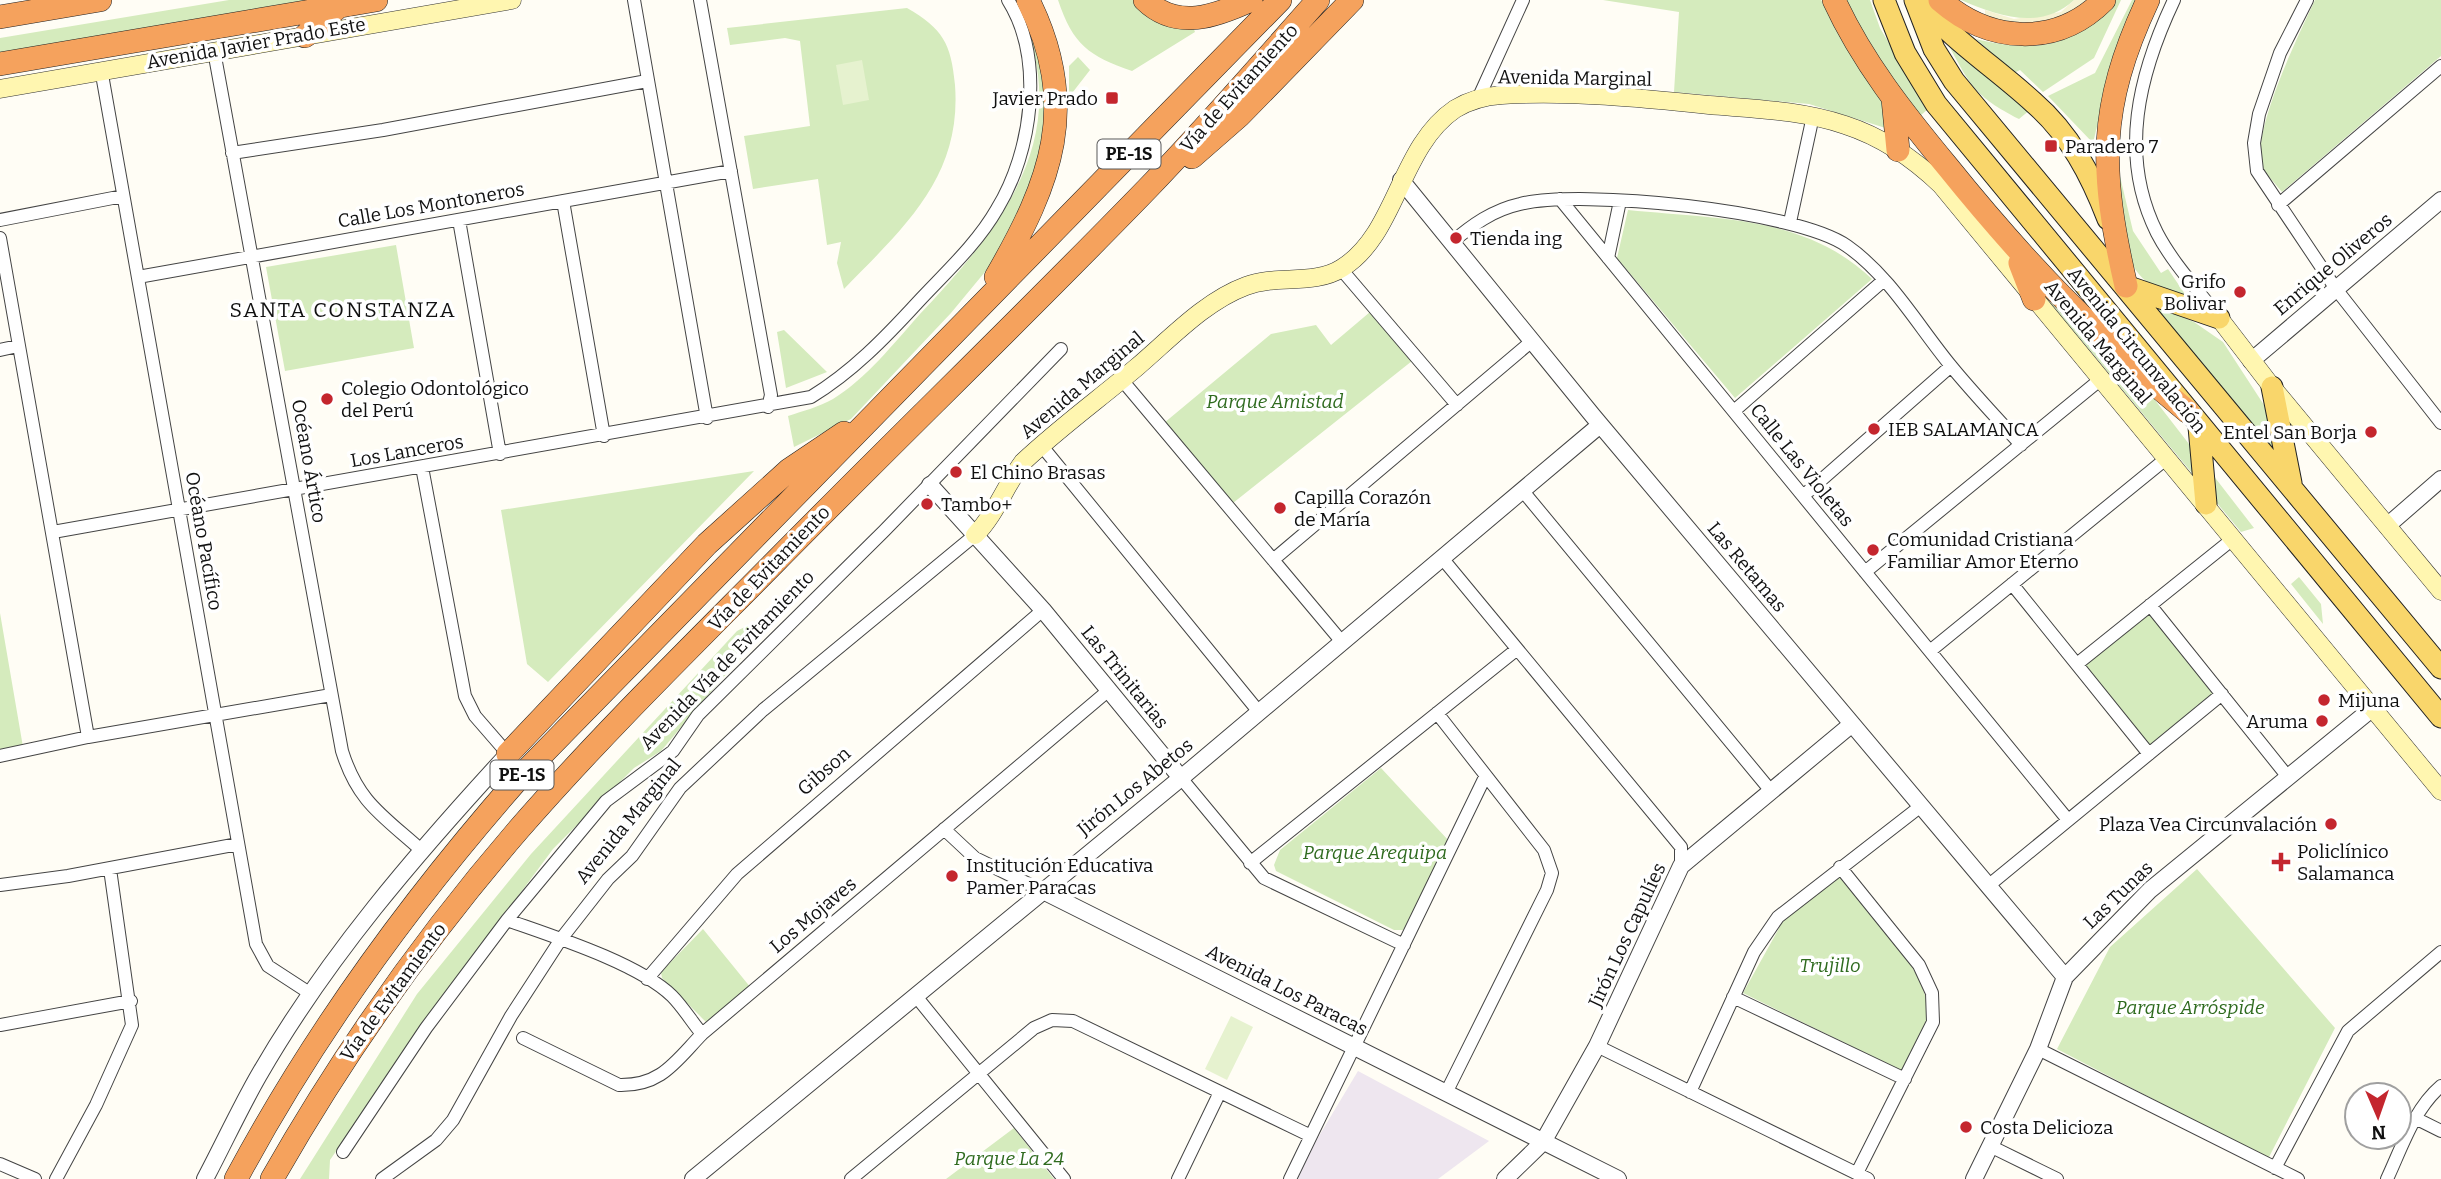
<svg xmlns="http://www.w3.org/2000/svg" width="2441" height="1179" font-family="Bitter,serif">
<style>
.industrial{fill:#eee6ef}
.farmland{fill:#f6f3d4}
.green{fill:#d5ebbd}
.pitch{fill:#e6f2cf}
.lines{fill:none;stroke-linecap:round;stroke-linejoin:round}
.minor-casing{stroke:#444;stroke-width:14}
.tertiary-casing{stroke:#444;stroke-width:18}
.secondary-casing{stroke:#333;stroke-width:19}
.primary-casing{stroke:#222;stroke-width:23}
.motorway-casing{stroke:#222;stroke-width:24}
.minor{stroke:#fff;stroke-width:12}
.tertiary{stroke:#fff;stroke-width:16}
.secondary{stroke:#fff6b0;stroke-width:18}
.primary{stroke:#f9d66b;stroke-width:21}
.motorway{stroke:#f5a25d;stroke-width:23}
.poi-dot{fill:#c4262e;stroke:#fff;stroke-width:2.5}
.labels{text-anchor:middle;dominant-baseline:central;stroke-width:7;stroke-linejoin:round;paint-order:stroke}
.shield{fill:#fff;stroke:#585858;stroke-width:2}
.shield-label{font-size:18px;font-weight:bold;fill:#111}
.street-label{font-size:19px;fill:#111;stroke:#fff}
.poi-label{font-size:19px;fill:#111;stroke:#fff;text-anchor:start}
.park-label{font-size:19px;font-style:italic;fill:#2f6b1f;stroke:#fff}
.neighbourhood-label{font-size:21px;letter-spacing:2px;fill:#111;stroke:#fff}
</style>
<rect width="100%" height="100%" fill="#fffdf5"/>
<path class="industrial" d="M1358 1071 1489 1141 1438 1179H1299L1295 1176Z"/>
<path class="farmland" d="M2074 0H2089L2071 15 2027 27 1985 19V10L2014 19 2061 12Z"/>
<path class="green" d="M229 0H328L0 58V38Z
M1014 0H1021L1048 82 1040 172 994 261 951 313 851 419 794 447 788 416C803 411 819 407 833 399 866 379 894 343 920 314 1006 223 1080 129 1014 0Z
M1058 0H1135L1193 27 1195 32 1132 71C1089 56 1073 45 1058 0Z
M1603 0H1821L1860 65 1911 136 1809 104 1674 92 1679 12Z
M1844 0H1870L1880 28 1928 109 1920 116 1902 95Z
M1961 0H2074C2041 31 1998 16 1961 0Z
M2110 0H2121L2094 58 2043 92 2020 70 2014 73 1976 39C2010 47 2047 52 2078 32 2090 24 2100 10 2110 0Z
M2132 0H2141L2112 65 2093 143 2048 96 2095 73Z
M2315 0H2441V56L2282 192C2276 184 2265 174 2262 165 2251 132 2300 32 2315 0Z
M907 8C943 29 951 43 955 85 962 178 903 228 844 289L837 263 841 242 827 245 818 179 753 189 744 136 810 126 800 41 785 38 730 45 727 28Z
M1947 42 2031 109 2019 119C1974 96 1970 85 1947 42Z
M1078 57 1090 70 1069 97V66Z
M2119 172 2133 231 2161 273 2168 269 2193 306C2179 299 2163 293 2150 284 2116 262 2122 207 2119 172Z
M1628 210C1715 219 1805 215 1872 279L1735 398 1617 258Z
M396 245 414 348 285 371 266 267Z
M2039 289 2141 382 2254 528 2241 532Z
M2152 303 2194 322 2223 342 2264 405 2276 452Z
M1370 312 1412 361 1233 503 1164 423 1271 334 1316 325 1331 345Z
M784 330 827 372 786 388 777 332Z
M754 471 548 682 527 664 501 510Z
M2299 577 2321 604 2323 624 2291 584Z
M794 601 727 673 661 751 634 768 553 849 441 1000 330 1160 329 1179H300L417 994 531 854 737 631Z
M2150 609 2218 694 2151 747 2081 663Z
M0 613 23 747 0 749Z
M1381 768 1449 841 1403 930H1394L1276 871 1274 865 1280 850Z
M2197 869 2335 1028 2268 1159 2057 1049 2110 947Z
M1839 876C1867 911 1932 972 1928 1018 1927 1035 1910 1056 1902 1071L1743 993 1783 921Z
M703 929 751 988 710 1023 706 1022 662 978 661 972Z
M1014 1128 1054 1179H946Z"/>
<path class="pitch" d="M862 60 869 100 843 105 836 65Z
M1231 1016 1253 1027 1227 1080 1205 1069Z"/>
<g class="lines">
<defs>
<path id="minor" d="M634 0 707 418
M700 0 771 395 768 407
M2174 0C2139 74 2118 155 2157 233 2172 262 2197 289 2217 315
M2307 0 2280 53 2259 114 2254 143 2257 171 2336 289 2441 423
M214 51 342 751C358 802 382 815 420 849
M101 69 256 944 268 966 311 994
M1478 99 1523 0
M232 153 383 130 647 81
M1560 199 2068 820
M563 201 604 436
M2278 205 2441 66
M0 220 123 196
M459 220 500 454
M1790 222 1813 116
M0 238 88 737
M1451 243C1472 225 1493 210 1520 204 1581 189 1796 210 1847 246 1890 276 1918 326 1951 366 1973 393 1998 419 2021 445
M1608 258 1620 201
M1341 269 1457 405
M138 277 731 171
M0 350 18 346
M1122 380 1342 642
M1734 411 1884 280
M1041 445 1259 712
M422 467 465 696 475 716 508 754
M1522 490 1771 791
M1803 496 1951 366
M53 532 811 397C852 372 885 338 918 302 945 273 977 244 997 209 1032 152 1045 59 1008 0
M1442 558 1681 847V866
M1273 560 1532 341
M1865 572 2101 379
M2012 584 2149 754
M2150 605 2288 777
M1930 651 2167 458
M2077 664 2234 538
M1437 713 1544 850 1552 873 1547 890 1446 1093
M0 756 88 737 331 695
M1181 778 1264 878 1404 945
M944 829 975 858 1041 890
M1250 863 1516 650
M1840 867 1919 965 1932 993 1933 1022 1857 1173
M0 885 68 876 238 844
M1988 886 2222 694
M507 920C552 936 638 963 672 996 683 1007 692 1022 702 1034
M647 979 737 874 1043 610
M915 995 1064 1179
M1733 997 1905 1079
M0 1025 131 1001
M523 1038 619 1085C661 1086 675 1062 702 1034L1109 690
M1597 1046 1868 1179
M2038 1049 2298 1179
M1690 1092 1754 952 1778 917 1921 806
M2415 1118 2441 1131
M1990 1146 2057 1179
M343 1152 426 1028 507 920 606 801 673 751 698 715 884 531 1061 349
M0 1164 35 1179
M2275 1168 2348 1031 2441 952
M56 1179 96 1105 132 1025 110 869
M382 1179 436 1140 453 1120 511 1016 561 939 608 879 632 856 680 788 763 710 975 535
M851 1179 1034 1028 1052 1020 1073 1021 1309 1135
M1178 1179 1220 1092
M1290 1179 1485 777
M2387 1179C2402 1147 2414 1109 2441 1086"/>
<path id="tertiary" d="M1401 180 1593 416 2065 977
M2251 361 2441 200
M930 485 1043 610 1181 778
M2387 526 2441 479
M1041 890 1618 1179
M205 1179C223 1145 240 1108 259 1075 327 957 416 854 508 754
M693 1179 1181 778 1600 425
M1505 1179 1543 1142 1597 1046 1681 866 1852 724
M1974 1179 2038 1049 2065 977 2150 890 2374 707"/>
<path id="secondary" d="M0 89 512 0
M2219 318 2272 387 2441 591
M975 535C996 514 1005 486 1023 462 1059 428 1099 399 1137 367 1170 339 1205 301 1246 286 1277 274 1314 286 1342 268 1397 234 1399 147 1455 109 1468 101 1486 96 1502 95 1570 91 1641 98 1709 105 1755 109 1801 110 1845 125 1882 137 1913 158 1941 185L2441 791"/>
<path id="primary" d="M1884 0 1905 53 1936 104 2441 717
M1915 0 1934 49 1954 81 2441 668
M1920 1C1952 40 1996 68 2033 102 2070 134 2091 175 2108 219
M2126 286 2219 318
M2272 387 2291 483
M2199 427 2206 504"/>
<path id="motorway" d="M1145 0C1177 31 1216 16 1251 0
M1834 0C1862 61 1904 114 1947 166 2021 258 2096 337 2188 412
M1940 0C1989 43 2056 48 2104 0
M0 17 100 0
M305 36 337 8
M0 64 376 0
M1893 99 1898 150
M1192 157 1240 115 1352 0
M2020 263 2034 299
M996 277C1051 182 1081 106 1028 0
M2126 286C2100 172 2097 109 2148 0
M508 754 707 544 789 470 844 433
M236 1179C313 1035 410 902 518 779L1280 0
M272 1179C343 1054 425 938 519 829 601 735 690 648 777 560 900 435 1026 314 1148 188 1206 128 1262 63 1318 0"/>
</defs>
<use href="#minor" class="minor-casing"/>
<use href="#tertiary" class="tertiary-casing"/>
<use href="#secondary" class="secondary-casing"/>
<use href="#primary" class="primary-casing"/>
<use href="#motorway" class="motorway-casing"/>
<use href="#minor" class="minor"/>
<use href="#tertiary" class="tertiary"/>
<use href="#secondary" class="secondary"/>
<use href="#primary" class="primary"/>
<use href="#motorway" class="motorway"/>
</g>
<g class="poi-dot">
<rect x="1105" y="91" width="14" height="14" rx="3.5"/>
<rect x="2044" y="139" width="14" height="14" rx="3.5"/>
<circle cx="1456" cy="238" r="7"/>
<circle cx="2240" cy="292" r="7"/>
<circle cx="327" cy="399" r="7"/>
<circle cx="1874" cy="429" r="7"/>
<circle cx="2371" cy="432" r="7"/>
<circle cx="956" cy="472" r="7"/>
<circle cx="927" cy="504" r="7"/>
<circle cx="1280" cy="508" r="7"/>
<circle cx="1873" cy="550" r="7"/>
<circle cx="2324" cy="700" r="7"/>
<circle cx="2322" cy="721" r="7"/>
<circle cx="2331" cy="824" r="7"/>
<path d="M2277.5 851.5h7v7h7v7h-7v7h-7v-7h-7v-7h7z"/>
<circle cx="952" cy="876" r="7"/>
<circle cx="1966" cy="1127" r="7"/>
</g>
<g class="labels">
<g class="shield">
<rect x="1097.5" y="139.5" width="63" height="29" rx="5"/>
<rect x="490.5" y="760.5" width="63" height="29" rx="5"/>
</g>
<g class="shield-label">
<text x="1129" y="154">PE-1S</text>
<text x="522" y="775">PE-1S</text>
</g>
<g class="street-label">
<text transform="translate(256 43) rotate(-10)">Avenida Javier Prado Este</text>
<text transform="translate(1575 78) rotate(1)">Avenida Marginal</text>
<text transform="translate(1239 88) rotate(-48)">Vía de Evitamiento</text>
<text transform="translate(431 205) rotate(-10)">Calle Los Montoneros</text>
<text transform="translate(2333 264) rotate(-40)">Enrique Oliveros</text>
<text transform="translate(2098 342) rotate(50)">Avenida Marginal</text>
<text transform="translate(2137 350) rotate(51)">Avenida Circunvalación</text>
<text transform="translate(1082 385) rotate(-40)">Avenida Marginal</text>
<text transform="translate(407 451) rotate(-10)">Los Lanceros</text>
<text transform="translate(309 461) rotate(80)">Océano Ártico</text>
<text transform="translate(1802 465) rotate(51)">Calle Las Violetas</text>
<text transform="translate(204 541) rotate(80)">Océano Pacífico</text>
<text transform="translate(1747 567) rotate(50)">Las Retamas</text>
<text transform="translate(769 568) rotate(-46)">Vía de Evitamiento</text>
<text transform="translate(727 660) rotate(-46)">Avenida Vía de Evitamiento</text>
<text transform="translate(1125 677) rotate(51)">Las Trinitarias</text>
<text transform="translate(824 771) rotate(-41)">Gibson</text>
<text transform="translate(1135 787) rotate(-39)">Jirón Los Abetos</text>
<text transform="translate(628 821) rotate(-51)">Avenida Marginal</text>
<text transform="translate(2118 895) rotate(-44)">Las Tunas</text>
<text transform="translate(813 915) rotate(-40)">Los Mojaves</text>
<text transform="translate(1627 935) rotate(-65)">Jirón Los Capulíes</text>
<text transform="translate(1287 990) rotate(27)">Avenida Los Paracas</text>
<text transform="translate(393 992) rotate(-54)">Vía de Evitamiento</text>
</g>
<g class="poi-label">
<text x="1098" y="98" text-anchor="end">Javier Prado</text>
<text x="2065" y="146">Paradero 7</text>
<text x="1470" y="238">Tienda ing</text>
<text x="2226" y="281" text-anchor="end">Grifo<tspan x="2226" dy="22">Bolivar</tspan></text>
<text x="341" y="388">Colegio Odontológico<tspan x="341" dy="22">del Perú</tspan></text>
<text x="1888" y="429">IEB SALAMANCA</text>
<text x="2357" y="432" text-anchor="end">Entel San Borja</text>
<text x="970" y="472">El Chino Brasas</text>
<text x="1294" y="497">Capilla Corazón<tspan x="1294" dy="22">de María</tspan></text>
<text x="941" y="504">Tambo+</text>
<text x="1887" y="539">Comunidad Cristiana<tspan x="1887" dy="22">Familiar Amor Eterno</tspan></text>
<text x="2338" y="700">Mijuna</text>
<text x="2308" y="721" text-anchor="end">Aruma</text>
<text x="2317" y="824" text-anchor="end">Plaza Vea Circunvalación</text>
<text x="2297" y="851">Policlínico<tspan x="2297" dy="22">Salamanca</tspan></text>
<text x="966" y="865">Institución Educativa<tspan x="966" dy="22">Pamer Paracas</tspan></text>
<text x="1980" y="1127">Costa Delicioza</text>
</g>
<g class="park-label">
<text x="1275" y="401">Parque Amistad</text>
<text x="1375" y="852">Parque Arequipa</text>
<text x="1830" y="965">Trujillo</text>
<text x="2190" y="1007">Parque Arróspide</text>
<text x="1009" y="1158">Parque La 24</text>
</g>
<g class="neighbourhood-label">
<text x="343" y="310">SANTA CONSTANZA</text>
</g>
</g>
<g transform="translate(2378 1116) rotate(178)"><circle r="33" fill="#ffffff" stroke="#a0a0a0" stroke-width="2"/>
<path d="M0-5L12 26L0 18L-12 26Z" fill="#c4262e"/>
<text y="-10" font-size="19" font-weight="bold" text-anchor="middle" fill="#111111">N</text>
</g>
</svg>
